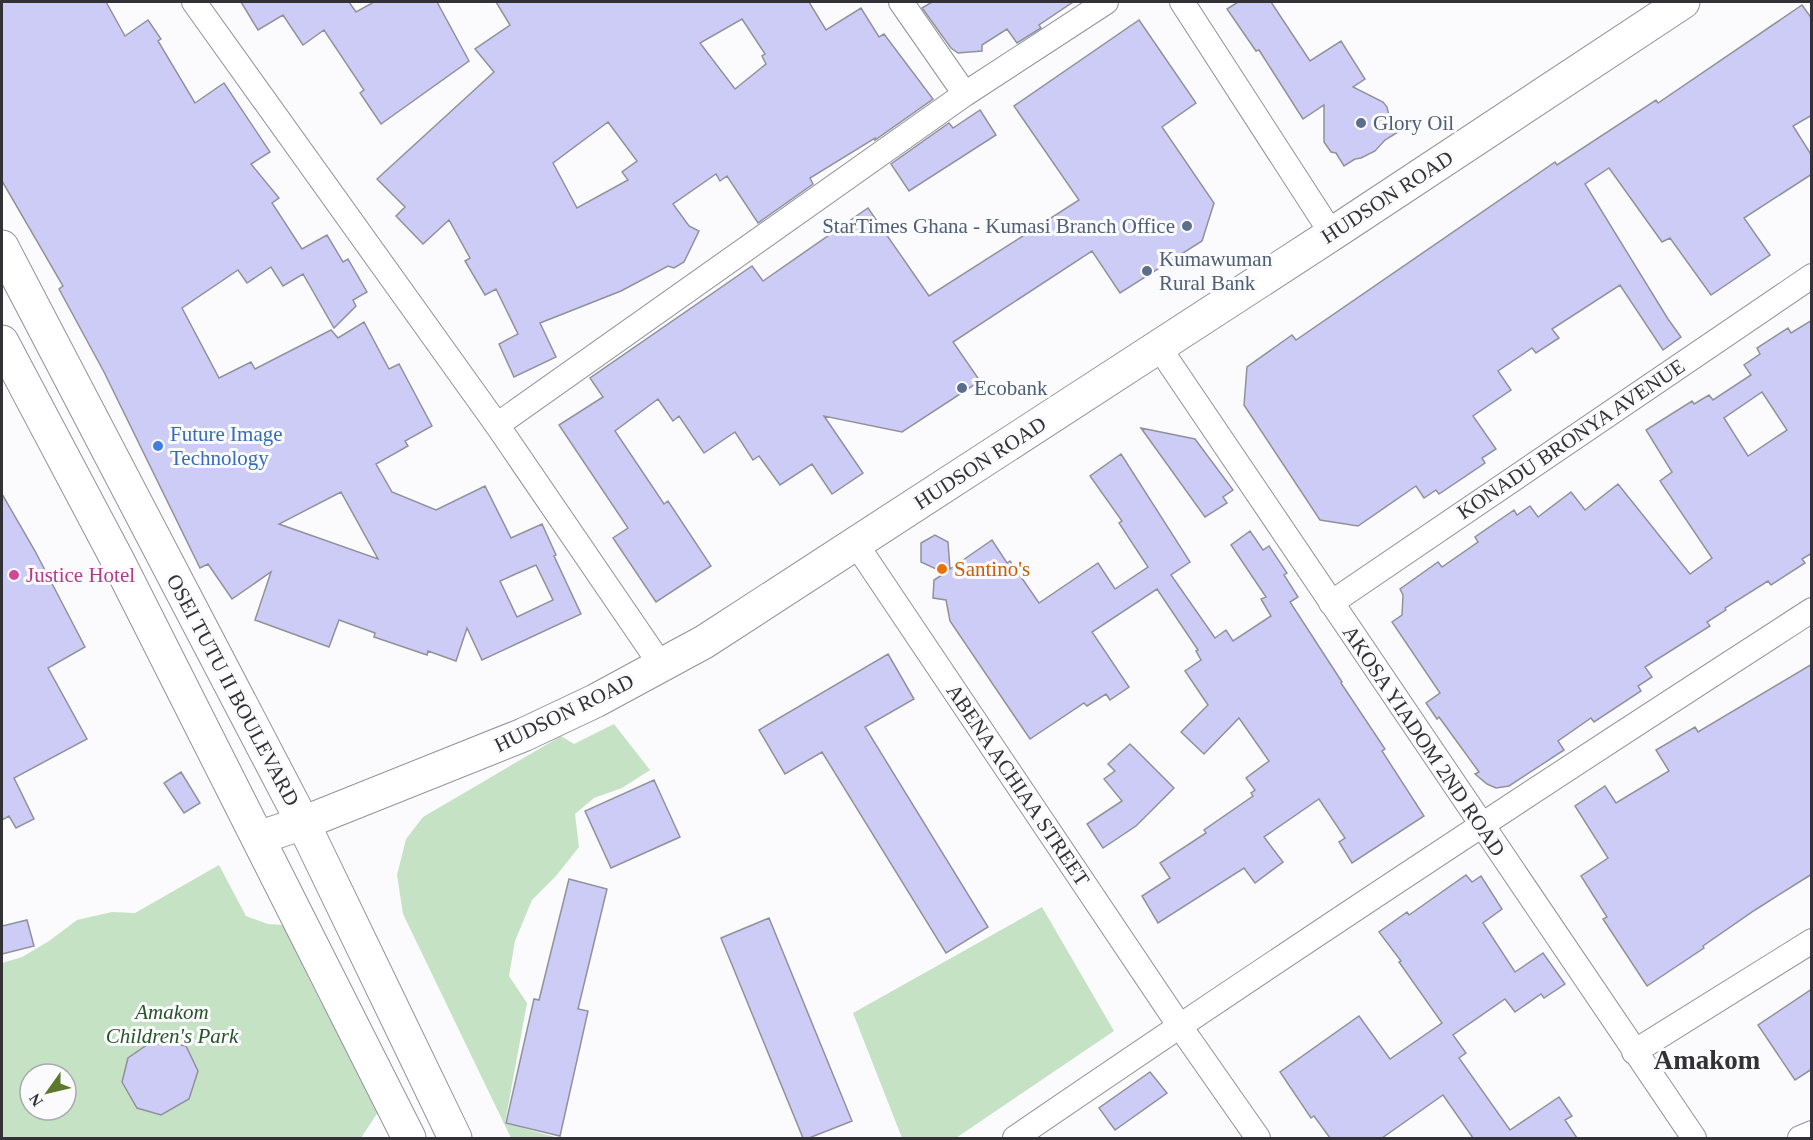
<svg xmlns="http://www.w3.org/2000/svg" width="1813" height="1140" font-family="Georgia,serif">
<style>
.green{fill:#c6e2c5;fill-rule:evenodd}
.building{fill:#cdccf7;stroke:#91919b;stroke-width:1.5;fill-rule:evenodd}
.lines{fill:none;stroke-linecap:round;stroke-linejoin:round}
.street-casing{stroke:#91919a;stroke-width:26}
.secondary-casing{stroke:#91919a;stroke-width:35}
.street{stroke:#fff;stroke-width:24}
.secondary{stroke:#fff;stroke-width:33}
.service-dot{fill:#5c6f8a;stroke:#fbfbfd;stroke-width:2}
.shop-dot{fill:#3f7fe0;stroke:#fbfbfd;stroke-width:2}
.food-dot{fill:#e8710a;stroke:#fbfbfd;stroke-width:2}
.hotel-dot{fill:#d1479c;stroke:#fbfbfd;stroke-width:2}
.labels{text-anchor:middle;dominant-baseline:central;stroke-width:6;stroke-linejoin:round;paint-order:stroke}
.service-label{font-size:21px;fill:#4e5e75;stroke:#fbfbfd;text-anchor:start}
.street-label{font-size:21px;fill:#313136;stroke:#fbfbfd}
.shop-label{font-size:21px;fill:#366cbe;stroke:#fbfbfd;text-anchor:start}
.food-label{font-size:21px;fill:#c56008;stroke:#fbfbfd;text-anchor:start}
.hotel-label{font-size:21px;fill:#b23c85;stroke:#fbfbfd;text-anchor:start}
.park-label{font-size:21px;font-style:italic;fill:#265427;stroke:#fbfbfd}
.district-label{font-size:27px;font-weight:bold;fill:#313136;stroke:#fbfbfd}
</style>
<rect width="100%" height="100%" fill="#fbfbfd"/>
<path class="green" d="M614 724 650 770 622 788 594 798 575 814 579 847 556 876 532 900 515 941 509 976 527 1003 505 1123 558 1138H511L403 914 397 875 406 839 423 817 561 736 574 744Z
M219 865 246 916 268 924 283 925 301 954 309 979 323 1006 343 1027 378 1112 361 1138H2V963L22 957 49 941 77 920 112 912 135 913ZM30 1074H66V1110H30Z
M1042 907 1114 1031 956 1138H902L853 1013Z"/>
<path class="building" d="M2 2H106L125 36 148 20 161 39 158 41 195 103 224 83 270 152 251 164 279 198 272 203 302 249 327 235 343 262 348 259 367 292 353 300 356 306 334 328 303 274 283 286 271 267 247 283 238 270 182 308 219 378 251 362 255 369 331 330 338 338 364 322 389 369 399 364 432 426 405 441 408 446 376 464 392 492 436 510 485 486 511 538 542 524 556 555 554 556 581 614 482 660 467 628 456 661 428 651 427 655 374 637 375 633 339 620 329 647 255 620 271 572 232 599 208 564 200 568 104 372 59 289 63 286 2 181ZM341 492 378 559 279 524ZM536 565 553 600 517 617 500 581Z
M241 2H349L356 12 374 2H437L469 61 381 124 360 93 364 90 324 30 303 45 283 15 258 30Z
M496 2H809L826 30 861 8 879 37 884 34 933 99 875 140V138L810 178 813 184 758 223 727 176 720 181 716 174 673 204 689 226 699 231 684 262 674 268 668 266 621 291 540 323 556 357 514 377 499 344 518 334 496 289 485 295 465 261 470 258 449 220 423 244 396 216 405 207 377 179 494 72 475 49 510 25ZM742 19 765 54 762 56 766 64 735 89 700 43ZM608 122 637 161 622 172 628 180 577 208 553 163Z
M932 2H1073L1039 25 1041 28 1017 43 1007 29 982 45V51L958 53 951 48 922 8Z
M1238 2H1271L1310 61 1341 41 1365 79 1353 87 1383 102 1387 107 1390 120 1398 132 1385 140 1375 151 1361 158 1355 159 1344 166 1336 153 1331 152 1324 142V105L1303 119 1259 50 1256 51 1227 9Z
M1802 5 1812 19V115L1793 126 1812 156V174L1744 218 1770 255 1711 295 1670 238 1662 242 1609 168 1585 184 1668 319 1681 337 1663 350 1620 285 1552 329 1559 338 1536 353 1532 348 1498 371 1511 390 1473 416 1496 449 1482 458 1485 463 1439 494 1436 490 1424 498 1416 486 1358 526 1320 520 1244 405 1247 367 1292 335 1296 340 1555 162 1557 165 1656 100 1658 103Z
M1139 20 1196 103 1162 127 1214 203 1202 241 1120 293 1092 251 953 342 980 381 902 432 824 416 863 473 832 494 812 464 780 485 759 456 753 460 735 432 704 453 679 416 673 421 658 399 615 431 664 504 668 501 711 566 656 602 613 538 628 528 559 425 603 397 590 378 752 266 763 281 868 208 929 296 1079 200 1014 106Z
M980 110 996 135 909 191 891 164 949 123 953 128Z
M1812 320V553L1802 559 1805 563 1771 585 1768 581 1725 608 1726 610 1707 622 1710 626 1645 667 1652 677 1638 686 1641 691 1594 722 1591 718 1558 741 1564 750 1509 786 1496 788 1487 784 1475 774 1479 772 1439 717 1437 719 1426 703 1440 693 1392 622 1402 615 1403 595 1400 589 1438 562 1442 567 1478 542 1475 537 1514 510 1517 515 1530 506 1538 517 1571 492 1585 510 1618 484 1690 574 1712 558 1660 481 1672 472 1646 430 1692 401 1694 404 1709 395 1713 400 1751 375 1744 365 1760 354 1757 348 1788 328 1791 333ZM1762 392 1787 430 1748 456 1724 418Z
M1141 428 1195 439 1233 490 1223 497 1227 503 1205 517Z
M1121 454 1190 562 1171 575 1215 638 1226 630 1233 641 1271 616 1261 599 1266 597 1231 545 1250 531 1263 550 1269 546 1287 573 1284 575 1298 597 1290 602 1342 682 1341 683 1385 749 1382 751 1424 816 1352 863 1339 842 1345 838 1319 799 1264 837 1283 862 1255 883 1244 868 1158 923 1142 896 1170 878 1160 863 1206 833 1204 830 1253 796 1251 793 1255 790 1246 778 1269 761 1239 718 1204 754 1181 732 1208 705 1185 671 1201 660 1196 651 1198 650 1157 589 1092 632 1129 687 1110 700 1106 694 1087 706 1084 703 1030 739 950 621 946 600 933 598 934 580 945 573 921 562V543L935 535 948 542 950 569 992 540 1007 563 1010 561 1039 603 1098 563 1115 589 1148 567 1119 523 1122 521 1090 476Z
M2 494 35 551 85 647 48 668 87 739 14 778 34 819 16 828 9 816 2 820Z
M888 654 914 699 865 727 988 927 946 953 822 752 785 774 759 730Z
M1812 664V874L1755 910 1703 946 1704 948 1647 986 1603 919 1607 917 1581 876 1608 858 1575 806 1605 786 1616 803 1669 771 1656 750 1695 727 1698 732Z
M1130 744 1174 788 1136 826 1103 848 1087 824 1122 801 1104 779 1115 771 1108 764Z
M181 772 200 803 184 813 164 783Z
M654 780 680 837 611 868 585 811Z
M1466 875 1472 882 1481 876 1502 909 1483 923 1515 972 1543 953 1565 984 1544 998 1541 994 1515 1012 1505 999 1453 1035 1466 1053 1459 1058 1510 1130 1559 1097 1572 1116 1565 1120 1577 1138H1473L1443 1095 1382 1138H1330L1314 1116 1311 1118 1280 1072 1359 1016 1390 1059 1442 1023 1399 962 1401 961 1379 932 1407 912 1409 915Z
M569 879 607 889 578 1009 588 1011 560 1136 506 1123 534 999 539 1000Z
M769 918 852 1121 809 1138H803L721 938Z
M27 920 34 946 2 954V926Z
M1812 989V1069L1795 1080 1758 1025Z
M154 1040 186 1046 198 1071 189 1099 161 1115 137 1108 122 1082 128 1058Z
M1150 1072 1167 1093 1115 1130 1099 1108Z"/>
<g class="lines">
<defs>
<path id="street" d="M194 2 497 425 661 665
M901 2 965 94
M1182 2 1332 234
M1158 346 1694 1138
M497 425 965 94 1106 2
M856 544 1179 1025 1258 1138
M1331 603 1812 276
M1634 1052 1812 941
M1015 1138C1278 958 1544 783 1812 610
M1800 1138 1812 1133"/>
<path id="secondary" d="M2 247 303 823 455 1138
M2 342 118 561 409 1138
M258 838 303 823 523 735 595 701 704 642 1332 234 1683 2"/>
</defs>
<use href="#street" class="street-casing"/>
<use href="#secondary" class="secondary-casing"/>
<use href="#street" class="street"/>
<use href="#secondary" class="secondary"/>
</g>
<g class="service-dot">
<circle cx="1361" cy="123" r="6"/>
<circle cx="1187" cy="226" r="6"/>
<circle cx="1147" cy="271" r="6"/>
<circle cx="962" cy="388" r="6"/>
</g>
<circle class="shop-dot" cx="158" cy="446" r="6"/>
<circle class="food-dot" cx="942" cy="569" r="6"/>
<circle class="hotel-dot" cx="14" cy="575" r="6"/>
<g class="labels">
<g class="service-label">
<text x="1373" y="123">Glory Oil</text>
<text x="1175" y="226" text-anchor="end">StarTimes Ghana - Kumasi Branch Office</text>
<text x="1159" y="259">Kumawuman<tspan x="1159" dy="24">Rural Bank</tspan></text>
<text x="974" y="388">Ecobank</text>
</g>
<g class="street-label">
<text transform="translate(1387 197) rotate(-33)">HUDSON ROAD</text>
<text transform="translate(1571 439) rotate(-34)">KONADU BRONYA AVENUE</text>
<text transform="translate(980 463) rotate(-33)">HUDSON ROAD</text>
<text transform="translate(233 690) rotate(62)">OSEI TUTU II BOULEVARD</text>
<text transform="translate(564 713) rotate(-26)">HUDSON ROAD</text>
<text transform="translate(1424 741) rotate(56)">AKOSA YIADOM 2ND ROAD</text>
<text transform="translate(1018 785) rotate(56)">ABENA ACHIAA STREET</text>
</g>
<g class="shop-label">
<text x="170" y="434">Future Image<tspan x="170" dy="24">Technology</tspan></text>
</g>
<g class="food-label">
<text x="954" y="569">Santino's</text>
</g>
<g class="hotel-label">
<text x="26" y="575">Justice Hotel</text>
</g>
<g class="park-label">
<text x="172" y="1012">Amakom<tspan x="172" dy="24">Children's Park</tspan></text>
</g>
<g class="district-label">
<text x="1707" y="1060">Amakom</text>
</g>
</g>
<rect width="1813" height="1140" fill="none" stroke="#313136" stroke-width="6"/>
<g transform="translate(48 1092) rotate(236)"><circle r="28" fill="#fbfbfd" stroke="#aaaaad" stroke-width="1.5"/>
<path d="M0-4.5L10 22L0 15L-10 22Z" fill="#5d792d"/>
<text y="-9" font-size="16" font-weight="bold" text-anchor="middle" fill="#313136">N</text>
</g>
</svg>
